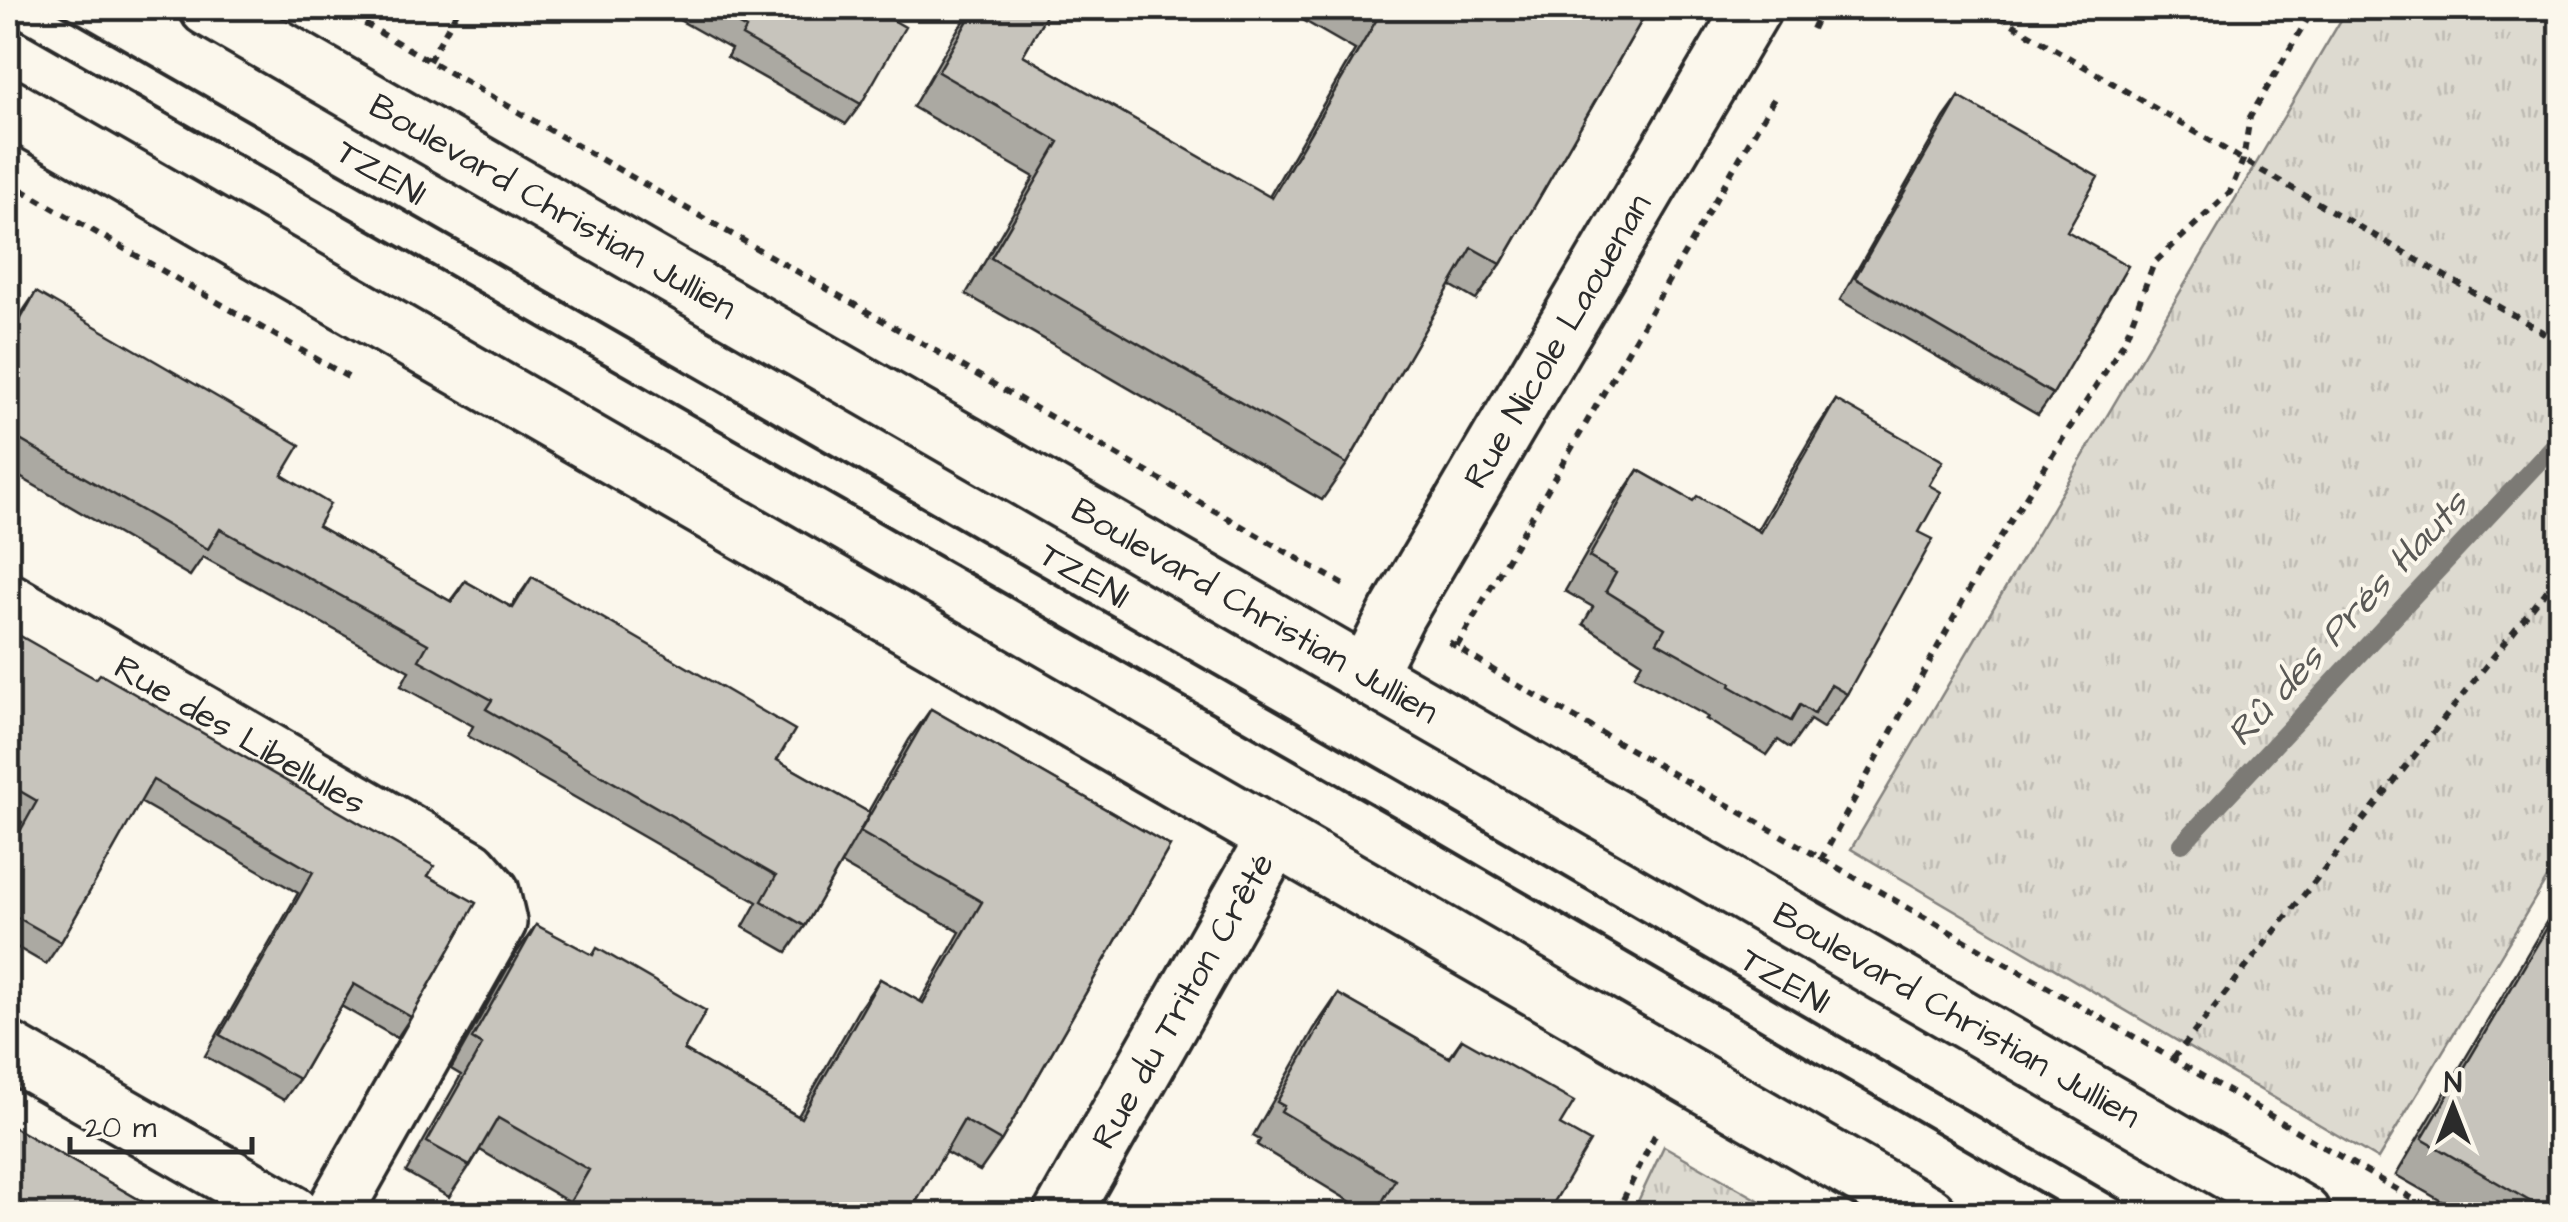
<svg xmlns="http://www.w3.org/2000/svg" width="2568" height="1222" font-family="'Architects Daughter',sans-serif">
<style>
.grass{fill:url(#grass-tufts);stroke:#84827e;stroke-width:2.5}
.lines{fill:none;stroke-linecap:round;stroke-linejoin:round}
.stream{stroke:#7b7a75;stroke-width:18}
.lane-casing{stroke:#2b2b2b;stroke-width:38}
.street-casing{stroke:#2b2b2b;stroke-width:62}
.path{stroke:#2b2b2b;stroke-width:6;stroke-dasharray:8 8;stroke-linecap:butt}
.lane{stroke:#fbf7ec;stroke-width:30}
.street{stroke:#fbf7ec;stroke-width:55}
.wall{fill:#aba9a2;stroke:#2b2b2b;stroke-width:2.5}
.building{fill:#c7c4bc;stroke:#2b2b2b;stroke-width:2.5}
.labels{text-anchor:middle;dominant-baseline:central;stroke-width:8;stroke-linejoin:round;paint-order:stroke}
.street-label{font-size:35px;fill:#2b2b2b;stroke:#fbf7ec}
.water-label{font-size:38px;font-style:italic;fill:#5a5956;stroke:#fbf7ec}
</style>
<defs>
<pattern id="grass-tufts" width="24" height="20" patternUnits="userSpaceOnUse" patternTransform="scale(2.5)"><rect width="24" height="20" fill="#dddad0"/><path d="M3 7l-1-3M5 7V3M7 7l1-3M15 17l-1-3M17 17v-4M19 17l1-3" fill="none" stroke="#bebbb3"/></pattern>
</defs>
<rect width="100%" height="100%" fill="#fbf7ec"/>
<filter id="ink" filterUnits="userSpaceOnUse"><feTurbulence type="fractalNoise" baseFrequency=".01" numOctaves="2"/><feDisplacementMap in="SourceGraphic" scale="20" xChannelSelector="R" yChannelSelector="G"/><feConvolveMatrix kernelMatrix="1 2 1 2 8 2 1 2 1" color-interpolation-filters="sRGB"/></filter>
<g filter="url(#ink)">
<path class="grass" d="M2348 8H2560V857L2378 1159 1851 849Z
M1664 1146 1783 1214H1632Z"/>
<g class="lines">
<path class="stream" d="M2182 844 2560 439"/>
<defs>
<path id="lane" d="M17 8 1425 815 2111 1214"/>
<g id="street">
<path id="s1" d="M208 8 2302 1214"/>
<path d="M8 107 1928 1214"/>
<path id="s2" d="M8 601 470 868 491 892 498 922 333 1214"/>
<path id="s3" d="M1366 675 1397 614 1753 8"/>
<path d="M8 1050 293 1214"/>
<path id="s4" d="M1062 1214 1275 838"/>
</g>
</defs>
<use href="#lane" class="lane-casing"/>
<use href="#street" class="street-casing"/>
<path class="path" d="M337 8 1346 586
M1985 8 2243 160 2560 342
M1812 29 1822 8
M429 61 459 8
M8 182 355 381
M1449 642 1507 679 2173 1059 2439 1214
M1457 646 1775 97
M1821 860 1981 568 2124 342 2154 263 2230 192 2243 160 2250 117 2314 8
M2173 1059 2560 573
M1616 1214 1657 1131"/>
<use href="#lane" class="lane"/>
<use href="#street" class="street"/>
</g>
<path class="wall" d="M658 8H872L861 104 846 124 727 57 731 49Z
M974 8H1050L1023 55 1269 197 1355 50 1282 8H1649L1501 264 1476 300 1450 285 1347 464 1322 500 966 294 1034 177 913 107 958 29Z
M1959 97 2053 394 2038 415 1840 300 1944 118Z
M36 292 282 475 318 526 450 601 465 581 511 607 532 577 777 760 868 812 909 740 931 709 1170 846 1001 1141 980 1171 945 1152 909 1214H559L567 1201 480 1150 449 1197 406 1172 461 1075 451 1069 515 955 536 925 684 1050 798 1116 859 1009 880 979 920 1002 960 932 841 864 805 926 787 952 743 927 757 902 468 736 473 726 401 686 409 671 203 557 190 576 8 470V318L15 323Z
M1836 400 1929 485 1919 532 1847 694 1823 728 1810 720 1790 748 1778 740 1767 755 1706 719 1708 717 1634 676 1642 662 1583 624 1593 607 1565 591 1615 504 1638 470 1693 501 1757 530 1813 434Z
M8 629 428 876 411 1017 397 1038 341 1006 299 1079 284 1100 205 1056 298 893 140 802 61 942 46 964 8 942V848L22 822 8 814Z
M2560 899V1214H2464L2396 1175Z
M1338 994 1449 1057 1462 1039 1560 1125 1547 1214H1371L1257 1145 1260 1140 1253 1136 1314 1029Z
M8 1124 164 1214H8Z"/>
<path class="building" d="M709 8H872L905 27 861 104 742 36 746 29Z
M975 8H1050L1023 55 1272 198 1380 14 1369 8H1649L1501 264 1472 248 1347 464 991 258 1059 142 938 72Z
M1959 97 2098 177 2067 231 2128 266 2053 394 1855 278Z
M36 292 300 445 282 475 330 504 318 526 452 602 465 581 513 608 532 577 795 730 777 760 870 813 805 926 762 901 776 876 486 709 492 700 419 660 428 644 220 529 208 549 8 433V318L18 324Z
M1836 400 1943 461 1929 485 1941 492 1919 532 1933 539 1847 694 1831 685 1814 714 1800 705 1791 721 1730 686 1731 683 1657 642 1665 628 1606 591 1616 573 1589 557 1638 470 1693 501 1697 496 1760 532Z
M8 629 96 679 100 674 434 866 428 876 476 903 411 1017 354 984 299 1079 220 1035 313 872 153 780 61 942 8 912V853L37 801 8 784Z
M931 709 1170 846 1001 1141 964 1120 909 1214H563L589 1170 498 1118 470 1166 427 1142 482 1045 472 1039 536 925 593 955 597 948 706 1011 684 1050 801 1118 880 979 923 1003 982 902 860 832Z
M2560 906V1214H2552L2422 1139Z
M1338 994 1450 1058 1462 1039 1574 1102 1560 1125 1590 1142 1547 1214H1375L1395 1180 1281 1111 1284 1106 1277 1102Z
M8 1124 164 1214H38L8 1196Z"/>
</g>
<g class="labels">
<g class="street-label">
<text transform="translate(381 173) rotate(30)">TZEN1</text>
<text stroke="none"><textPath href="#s1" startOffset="398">Boulevard Christian Jullien</textPath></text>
<text stroke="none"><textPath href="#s3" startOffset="385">Rue Nicole Laouenan</textPath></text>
<text transform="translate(1084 576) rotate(30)">TZEN1</text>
<text stroke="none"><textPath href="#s1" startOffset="1208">Boulevard Christian Jullien</textPath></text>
<text stroke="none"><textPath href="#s2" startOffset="268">Rue des Libellules</textPath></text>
<text transform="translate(1785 981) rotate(30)">TZEN1</text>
<text stroke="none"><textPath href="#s4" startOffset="245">Rue du Triton Crêté</textPath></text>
<text stroke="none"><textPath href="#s1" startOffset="2018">Boulevard Christian Jullien</textPath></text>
</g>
<g class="water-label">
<text transform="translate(2348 619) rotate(-47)">Rû des Prés Hauts</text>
</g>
</g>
<rect width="2568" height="1222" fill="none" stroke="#fbf7ec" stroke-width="40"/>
<rect x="20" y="20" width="2528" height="1182" fill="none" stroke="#2b2b2b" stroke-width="4" filter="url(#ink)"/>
<g transform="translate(2453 1107)" stroke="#fbf7ec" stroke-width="8" paint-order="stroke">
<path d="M0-8L18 38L0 25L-18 38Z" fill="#2b2b2b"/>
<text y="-15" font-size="28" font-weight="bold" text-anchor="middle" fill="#2b2b2b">N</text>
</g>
<path d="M70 1137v15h182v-15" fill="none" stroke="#2b2b2b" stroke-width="5"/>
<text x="85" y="1137" font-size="30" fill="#2b2b2b" stroke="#fbf7ec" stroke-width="8" paint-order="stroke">20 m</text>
</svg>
